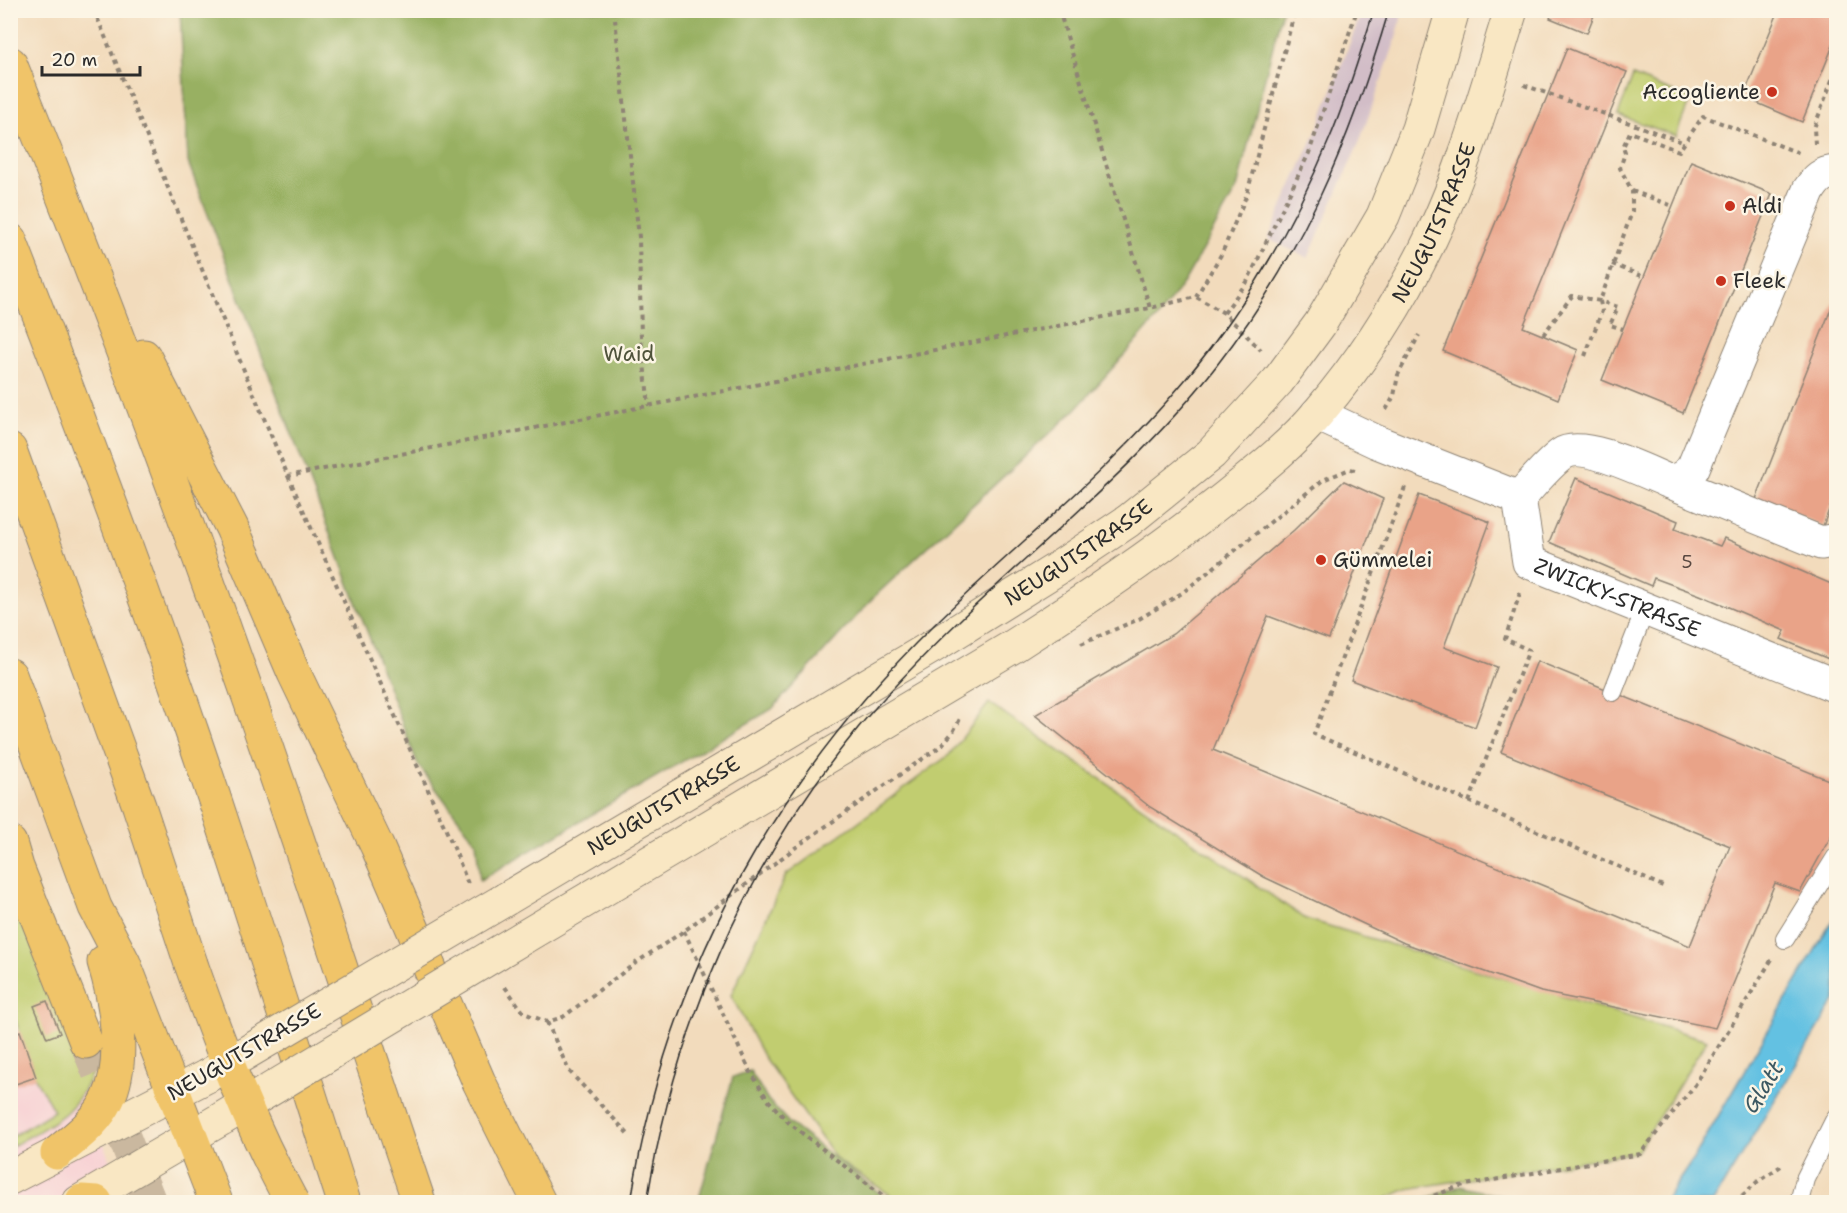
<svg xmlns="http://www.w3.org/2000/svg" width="1847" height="1213" font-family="'Shantell Sans',sans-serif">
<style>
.built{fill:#f7cfd3}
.industrial{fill:#d2bdc7}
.green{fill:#c1cd6f;stroke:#767c4d;stroke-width:1.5}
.forest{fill:#98b062;stroke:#626e46;stroke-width:1.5}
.water{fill:#64c1e2;stroke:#487686;stroke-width:1.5}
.building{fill:#e9a388}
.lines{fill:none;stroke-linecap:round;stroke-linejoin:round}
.highway-tunnel{stroke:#cab89f;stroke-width:33;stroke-dasharray:33 16;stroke-linecap:butt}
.lane-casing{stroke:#8e8374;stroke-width:20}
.street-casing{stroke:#8e8374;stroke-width:35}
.secondary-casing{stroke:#8e8374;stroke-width:35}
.highway-casing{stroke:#8e8374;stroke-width:35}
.path{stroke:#8e8374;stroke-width:4;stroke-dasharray:4.5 4.5;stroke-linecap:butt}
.lane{stroke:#fff;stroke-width:18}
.street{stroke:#fff;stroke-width:33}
.secondary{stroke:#f9e7c3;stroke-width:33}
.highway{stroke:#f0c469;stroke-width:33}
.tram{stroke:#2b2b2b;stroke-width:1.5}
.secondary-bridge-casing{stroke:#8e8374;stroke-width:35;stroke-linecap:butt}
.highway-bridge-casing{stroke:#8e8374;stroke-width:35;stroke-linecap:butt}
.secondary-bridge{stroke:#f9e7c3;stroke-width:33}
.highway-bridge{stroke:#f0c469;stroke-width:33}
.poi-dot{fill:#c8321e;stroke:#fcf5e5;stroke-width:2}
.labels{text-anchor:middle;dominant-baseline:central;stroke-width:5;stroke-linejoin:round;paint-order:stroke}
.number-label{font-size:18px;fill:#5a4942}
.poi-label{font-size:21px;fill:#2b2b2b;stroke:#fcf5e5;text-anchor:start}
.street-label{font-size:21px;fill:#2b2b2b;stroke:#fcf5e5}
.park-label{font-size:21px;fill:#50543c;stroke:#fcf5e5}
.water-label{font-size:22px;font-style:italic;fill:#3c5862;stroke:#fcf5e5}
</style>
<rect width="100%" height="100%" fill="#fcf5e5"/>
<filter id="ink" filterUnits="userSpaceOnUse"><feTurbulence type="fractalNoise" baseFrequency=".0167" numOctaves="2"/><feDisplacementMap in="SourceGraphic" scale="12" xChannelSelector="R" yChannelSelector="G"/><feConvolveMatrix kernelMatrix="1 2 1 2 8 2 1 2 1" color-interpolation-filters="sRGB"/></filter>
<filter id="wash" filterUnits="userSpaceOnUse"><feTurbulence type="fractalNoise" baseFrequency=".008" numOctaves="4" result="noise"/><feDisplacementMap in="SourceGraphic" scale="24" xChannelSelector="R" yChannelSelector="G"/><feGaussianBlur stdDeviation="1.35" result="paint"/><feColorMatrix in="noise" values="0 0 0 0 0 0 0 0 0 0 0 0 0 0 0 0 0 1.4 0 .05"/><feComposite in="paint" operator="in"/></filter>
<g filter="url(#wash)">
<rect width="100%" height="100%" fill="#f2dbbc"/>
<path class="built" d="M10 967 50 990 124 1202H11Z"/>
<path class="industrial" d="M1362 11H1403L1394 45 1359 143 1308 258 1268 239 1316 132Z"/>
<path class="green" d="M1633 76 1690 99 1676 136 1618 115Z
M989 703 1306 919 1707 1040 1637 1152 1407 1189 1378 1202H901L837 1160 763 1056 731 995 786 875 949 755Z
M10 884 72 1049 104 1036 103 1069H93C78 1115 50 1124 11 1147V1137L54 1111 36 1080 11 1007Z"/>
<path class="forest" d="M180 11V10L1282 11 1237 188 1184 282 1159 316 1076 409 875 596 772 709 480 880 476 842 418 765 188 162Z
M750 1071 768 1100 789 1123 891 1202H698L733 1077Z
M1460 1186 1526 1202H1417Z"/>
<path class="water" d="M1836 914V999L1713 1202H1664L1692 1161Z"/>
<g id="blocks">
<path class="building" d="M1553 10H1596L1587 33 1550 18Z
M1779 10H1836V38L1802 122 1743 97Z
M1567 48 1627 72 1523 327 1578 350 1558 399 1443 351Z
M1691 161 1772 194 1683 413 1602 380Z
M1836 296V491L1823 526 1756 499Z
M1576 478 1678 521 1675 529 1720 546 1724 538 1836 586V662L1781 639 1785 631 1700 595 1654 578 1651 586 1549 542Z
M1344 481 1383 499 1329 639 1268 616 1213 750 1690 946 1730 846 1501 752 1537 661 1836 783V827L1800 892 1775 883 1715 1028 1541 992 1404 943 1264 877 1150 807 1035 715 1173 634 1294 530Z
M1419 495 1490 522 1444 647 1497 667 1475 727 1351 680Z
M47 1001 60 1033 47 1038 34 1006Z
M20 1031 36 1077 10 1086V1035Z"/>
</g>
</g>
<g filter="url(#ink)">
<use href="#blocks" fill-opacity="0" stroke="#8e8374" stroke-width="1.5"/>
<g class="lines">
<path class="highway-tunnel" d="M86 1042 150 1202"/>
<defs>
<path id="lane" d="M1613 692 1645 610
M1785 939 1836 857
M1799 1202 1805 1179 1836 1117"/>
<g id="street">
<path d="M1317 414 1377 442 1519 498"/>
<path d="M1668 481 1821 543 1836 540"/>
<path d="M1519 498C1532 484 1547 465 1562 454 1582 440 1646 472 1668 481 1680 481 1685 476 1693 468L1809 190C1817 178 1822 173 1836 172"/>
<path id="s1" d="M1519 498 1529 562 1836 686"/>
</g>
<g id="secondary">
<path id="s2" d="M506 899 935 645 1055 570 1128 521 1211 454 1278 381 1320 324 1383 216 1418 129 1453 10"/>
<path id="s3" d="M524 937 1012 647C1086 600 1159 551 1227 496 1259 470 1292 444 1318 413 1363 360 1401 301 1431 238 1466 165 1487 87 1511 10"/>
<path d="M10 1178 207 1076"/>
<path d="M79 1202 223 1118"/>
</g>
<path id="highway" d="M10 63C96 277 178 494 254 712 311 875 364 1039 419 1202
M10 240C74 404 136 568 193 735 246 890 294 1046 344 1202
M144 356 232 528 294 673 377 846 479 1082 539 1202
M10 450 139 806 191 964
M10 675 95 907 124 963 216 1202
M10 843 17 867 86 1042
M57 1153C76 1137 97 1122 108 1099 126 1062 116 1001 104 962
M82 1201 96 1202"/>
</defs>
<use href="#lane" class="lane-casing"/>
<use href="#street" class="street-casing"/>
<use href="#secondary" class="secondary-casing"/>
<use href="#highway" class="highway-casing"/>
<path class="path" d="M94 10 288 476 1150 308 1196 297 1224 313 1261 350
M614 10 639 237 641 338 649 406
M1059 10 1150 308
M1524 85 1685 143
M1815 144 1814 128 1832 80 1836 76
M1632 191 1673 206
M1612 264 1644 277
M1196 297 1222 253 1247 194 1295 10
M1224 313 1247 282 1309 153 1357 10
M1543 335 1572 296 1600 301 1632 212V191L1620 168 1625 153 1623 147 1630 132 1679 151 1703 116 1799 153
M1585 356 1602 311 1600 301 1618 307 1610 325 1623 329
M1386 410 1394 396 1398 375 1419 335
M288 476 454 848 468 884
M1405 487 1314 734 1665 887
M1081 644 1139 619 1182 593 1323 480 1350 469 1355 470
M1469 802 1529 650 1505 639 1520 593
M684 931 750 1071 768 1100 789 1123 891 1202
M505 987 524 1013 547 1022 563 1017 637 962 684 931 799 845 941 746 953 732 961 717
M547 1022 569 1071 630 1136
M1417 1202 1460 1186 1640 1154 1695 1085 1772 959
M1735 1202 1757 1182 1781 1166"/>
<use href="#lane" class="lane"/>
<use href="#street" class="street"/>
<use href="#secondary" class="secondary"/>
<use href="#highway" class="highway"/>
<path class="tram" d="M631 1202C666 976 770 786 933 626 1016 544 1110 471 1185 380 1245 308 1293 226 1329 140 1347 98 1360 54 1374 10
M647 1202C674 1029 746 864 858 728 890 689 926 653 962 618 1049 535 1144 460 1217 365 1302 255 1350 142 1389 10"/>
<defs>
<path id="secondary-bridge" d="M207 1076 506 899
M223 1118 524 937"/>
<path id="highway-bridge" d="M191 964C220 1046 250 1126 292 1202"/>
</defs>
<use href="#secondary-bridge" class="secondary-bridge-casing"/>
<use href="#highway-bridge" class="highway-bridge-casing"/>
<use href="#secondary-bridge" class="secondary-bridge"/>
<use href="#highway-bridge" class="highway-bridge"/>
</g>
</g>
<g class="poi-dot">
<circle cx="1772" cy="92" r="6"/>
<circle cx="1730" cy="206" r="6"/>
<circle cx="1721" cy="281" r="6"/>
<circle cx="1321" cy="560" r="6"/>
</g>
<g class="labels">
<g class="number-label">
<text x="1687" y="562">5</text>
</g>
<g class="poi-label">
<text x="1760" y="92" text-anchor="end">Accogliente</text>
<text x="1742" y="206">Aldi</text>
<text x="1733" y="281">Fleek</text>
<text x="1333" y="560">Gümmelei</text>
</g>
<g class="street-label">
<text stroke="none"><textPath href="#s3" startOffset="1178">NEUGUTSTRASSE</textPath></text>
<text stroke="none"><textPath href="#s2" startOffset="669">NEUGUTSTRASSE</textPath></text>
<text stroke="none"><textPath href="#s1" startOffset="160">ZWICKY-STRASSE</textPath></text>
<text stroke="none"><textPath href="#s2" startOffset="183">NEUGUTSTRASSE</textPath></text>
<text transform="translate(244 1052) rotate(-30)">NEUGUTSTRASSE</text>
</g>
<g class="park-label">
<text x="629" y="354">Waid</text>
</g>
<g class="water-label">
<text transform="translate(1763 1087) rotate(-58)">Glatt</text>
</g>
</g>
<rect width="1847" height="1213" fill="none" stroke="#fcf5e5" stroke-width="36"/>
<path d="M42 66v9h98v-9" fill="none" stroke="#2b2b2b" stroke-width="3"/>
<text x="51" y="66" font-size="18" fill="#2b2b2b" stroke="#fcf5e5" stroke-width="4.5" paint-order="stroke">20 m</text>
</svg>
